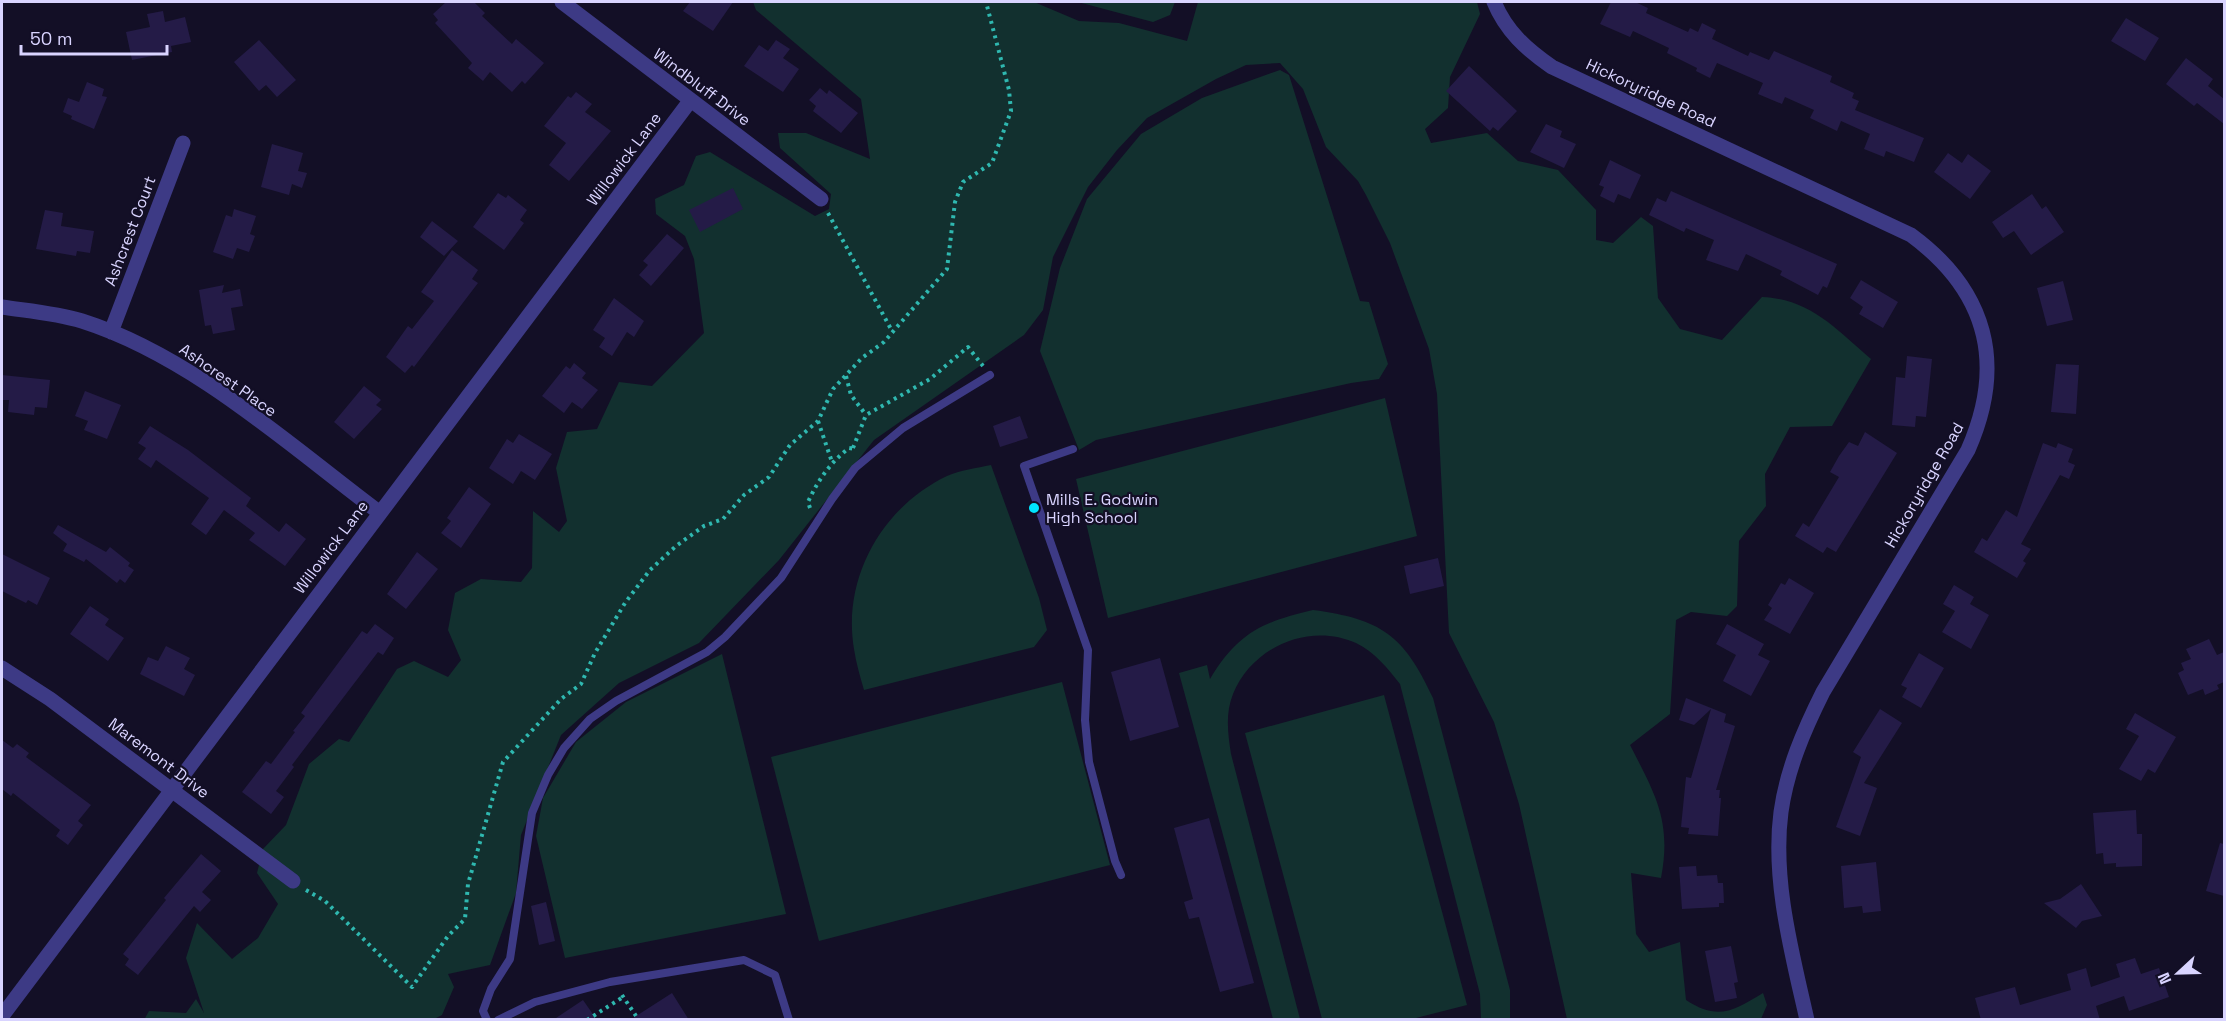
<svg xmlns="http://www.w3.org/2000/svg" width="2226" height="1021" font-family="'Space Grotesk',sans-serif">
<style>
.green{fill:#12302f}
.building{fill:#241b47}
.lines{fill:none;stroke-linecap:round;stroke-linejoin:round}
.path{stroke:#2fb8b0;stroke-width:4;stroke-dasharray:3 4.5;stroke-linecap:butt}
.lane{stroke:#3d3a85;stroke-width:8}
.street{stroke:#3d3a85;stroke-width:15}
.poi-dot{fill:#00e5ff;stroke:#130f26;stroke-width:2}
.labels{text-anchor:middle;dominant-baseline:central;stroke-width:4.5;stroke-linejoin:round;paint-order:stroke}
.street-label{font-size:16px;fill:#d9d4ff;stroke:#130f26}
.poi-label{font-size:16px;fill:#d9d4ff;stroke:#130f26;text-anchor:start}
</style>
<rect width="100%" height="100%" fill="#130f26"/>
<path class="green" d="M753 2H1034L1079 21 1119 23 1187 41 1198 2H1477L1480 14 1450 77 1448 108 1425 129 1431 143 1487 133 1518 161 1558 170 1596 210V240L1613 243 1641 217 1653 226 1658 298 1680 329 1722 340 1762 297C1810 299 1836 329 1871 359L1832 426 1790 427 1765 474 1766 506 1739 541 1737 606 1727 616 1691 612 1676 620 1670 714 1630 745C1655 794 1672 821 1661 878L1631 873 1636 934 1649 952 1680 942 1686 1000C1718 1021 1733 1011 1763 993L1767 1005 1761 1019H1567L1519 804 1494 722 1449 633 1437 394 1429 349 1390 243 1366 195 1358 181 1326 147 1303 89 1280 63 1246 65 1216 79 1147 118 1117 150 1088 187 1053 257 1043 310 1024 335 874 440 779 560 699 643 619 683 561 735 521 835 516 893 490 965 448 974 454 987 442 1015 432 1020H144L149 1011 186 1013 196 999 204 1013 186 958 197 923 232 959 258 938 278 904 257 873 263 849 286 825 309 764 339 739 349 742 397 669 414 661 448 677 461 660 448 630 455 593 481 579 521 582 532 568 533 511 559 532 567 521 556 468 567 432 597 429 619 382 652 386 704 333 694 259 685 236 656 214 655 199 684 185 696 156 710 152 815 216 829 209 831 194 780 148 778 133H806L870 159 861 99 756 10Z
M1078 2H1175L1170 15 1153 22Z
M1280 70 1289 75 1360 301 1369 302 1388 364 1379 379 1351 383 1096 440 1079 450 1040 351 1060 268 1087 199 1141 134 1202 98Z
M1385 398 1417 536 1108 618 1076 479Z
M991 465 1039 598 1047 630 1034 647 864 690C860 676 856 663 854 649 842 578 882 507 947 476 960 470 977 468 991 465Z
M1313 610C1381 619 1404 635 1433 698L1510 990V1019H1481L1480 994 1400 684C1387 668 1375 652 1356 643 1309 622 1252 647 1233 694 1225 714 1228 734 1231 754L1300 1019H1273L1179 673 1207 665 1210 679C1238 633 1262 622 1313 610Z
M722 654 786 914 565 958 536 836 543 798 576 742 626 702Z
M1062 682 1110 865 819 941 771 757Z
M1384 695 1467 1005 1412 1019H1322L1245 733Z"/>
<path class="building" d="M446 2H474L485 13 482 16 512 44 516 39 544 63 525 84 522 81 512 92 490 72 483 81 468 68 472 63 435 23 438 20 433 14Z
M690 2H733L713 31 683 11Z
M1611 2H1635L1648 8 1646 13 1688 32 1690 28 1698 32 1702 23 1716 30 1712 39 1748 56 1750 52 1769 60 1774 51 1832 76 1830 82 1854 93 1852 98 1859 101 1855 110 1924 138 1914 162 1886 151 1884 157 1864 149 1870 134 1841 121 1837 131 1810 118 1814 110 1785 97 1782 104 1758 94 1763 83 1717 63 1710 78 1696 71 1697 68 1667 53 1669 48 1633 31 1630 37 1600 24Z
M163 11 165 22 185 17 191 42 171 46 172 52 132 60 126 32 150 27 147 14Z
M2126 18 2159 38 2145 61 2111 41Z
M259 40 296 80 277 97 266 85 259 91 234 62Z
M776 40 790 49 783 58 799 69 783 92 744 66 759 45 768 51Z
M2186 58 2213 79 2208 86 2224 99V124L2197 103 2194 106 2166 84Z
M1469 66 1517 111 1498 131 1493 127 1490 131 1446 91Z
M87 82 104 89 102 96 107 97 94 129 71 119 72 116 63 112 68 98 79 102Z
M820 88 827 94 829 90 858 113 841 133 813 111 816 106 809 100Z
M576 92 592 104 585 112 611 131 569 181 549 165 566 143 544 126 568 96 571 98Z
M1546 124 1562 131 1560 137 1576 144 1564 168 1530 152Z
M272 144 303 153 298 171 307 173 302 188 292 184 289 195 261 187Z
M1948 153 1962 163 1968 154 1991 171 1970 199 1934 172Z
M1610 160 1641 175 1630 199 1618 194 1614 203 1600 196 1604 187 1599 185Z
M733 188 743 209 700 232 689 210Z
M1671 191 1837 264 1827 288 1823 286 1818 295 1780 275 1782 271 1746 254 1738 271 1706 260 1714 240 1686 228 1684 232 1649 215 1657 198 1666 202Z
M498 193 506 198 508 195 527 210 520 220 524 223 504 250 473 227Z
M2032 194 2042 209 2046 206 2064 232 2031 255 2014 231 2003 238 1992 222Z
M234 209 256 216 250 234 255 236 249 252 237 248 233 259 213 252 226 215 232 217Z
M45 210 63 213 61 226 94 231 90 253 77 251 76 256 36 249Z
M432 221 458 241 444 256 420 237Z
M667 234 684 248 651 286 639 275 648 265 643 261Z
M452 250 478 270 472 279 478 283 414 367 412 365 405 373 386 357 408 326 412 329 434 301 421 292Z
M1861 280 1898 302 1883 328 1859 314 1863 307 1850 298Z
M2063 281 2073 320 2047 326 2037 288Z
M224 285 222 293 240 289 243 306 231 308 235 330 213 334 211 325 205 326 199 290Z
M614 298 644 321 634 337 627 332 612 356 599 347 605 338 593 330Z
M1907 356 1932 359 1926 417 1916 416 1915 427 1892 425 1896 377 1905 378Z
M574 363 586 373 582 378 598 390 582 409 572 402 564 413 542 396 566 366 570 369Z
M2056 364 2079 365 2076 414 2051 412Z
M2 375 50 380 47 408 35 407 34 415 8 412 9 400H2Z
M364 386 381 400 376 405 382 409 354 439 334 422Z
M85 391 121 405 107 439 84 430 88 421 75 416Z
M1020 416 1028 438 1000 447 993 426Z
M150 426 188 450 251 498 246 506 279 532 286 523 306 539 285 566 249 540 255 533 224 510 206 535 191 524 209 498 156 460 151 468 138 459 146 448 138 443Z
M1865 432 1897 453 1836 552 1827 547 1823 553 1795 536 1803 523 1809 527 1839 477 1830 472 1839 456 1849 442 1858 446Z
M519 434 552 454 535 480 521 471 513 484 489 468 507 439 513 443Z
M2043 443 2056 448 2058 443 2073 449 2068 462 2075 465 2069 479 2060 475 2021 544 2031 549 2023 561 2026 563 2017 578 1974 552 1982 538 1987 541 2006 510 2017 517Z
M469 487 491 504 461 548 441 533 451 521 447 518Z
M58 525 106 552 110 547 130 563 128 566 134 570 125 583 120 579 117 583 86 559 84 562 63 551 67 544 53 533Z
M417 552 438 569 406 609 387 594Z
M2 554 50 578 37 605 28 600 26 603 2 591Z
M1438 558 1444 586 1410 594 1404 566Z
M1789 578 1814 593 1790 634 1764 620 1772 608 1768 605 1781 583 1785 585Z
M1954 585 1974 597 1970 604 1989 615 1971 649 1942 632 1955 611 1943 604Z
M90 606 109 619 105 625 124 638 108 661 70 634Z
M375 624 394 638 383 655 378 652 292 765 294 767 276 791 284 797 271 814 242 792 266 761 271 764 295 732 293 731 305 716 301 713 362 631 367 634Z
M1727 624 1764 644 1758 655 1770 661 1751 696 1723 681 1736 655 1716 644Z
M2209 639 2217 655 2224 652V682L2217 685 2219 689 2205 695 2203 689 2188 695 2178 673 2184 670 2181 663 2191 659 2186 649Z
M166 646 190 658 184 669 195 675 184 696 140 674 148 657 158 661Z
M1919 653 1944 668 1921 708 1902 697 1907 688 1901 685Z
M1160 658 1179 727 1130 741 1111 672Z
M1686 698 1726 714 1724 722 1735 726 1716 790H1720L1719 798H1721L1718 836 1688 834 1689 828 1681 827 1686 777 1691 778 1711 709 1694 725 1679 720Z
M1880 709 1902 723 1864 783 1877 788 1860 836 1836 827 1861 757 1853 752Z
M2135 713 2176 737 2155 773 2148 769 2141 781 2119 769 2139 736 2126 729Z
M2 740 13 748 17 744 29 753 26 757 91 805 78 821 83 825 68 845 56 836 60 830 13 793 11 796 2 789Z
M2136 810 2137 834H2142V866L2116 867V863L2104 864 2103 853 2096 854 2093 813Z
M1209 818 1254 983 1220 992 1199 917 1189 919 1184 902 1193 899 1174 828Z
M2220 843 2224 844V896L2206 891Z
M201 854 221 871 202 892 211 900 200 912 194 906 138 975 125 965 129 959 123 954 166 900 164 898Z
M1876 862 1881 911 1863 913 1862 906 1844 908 1841 866Z
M1696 866 1697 876 1717 875 1718 883H1723L1724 903H1719V907L1682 909 1679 867Z
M2081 884 2102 916 2082 921 2076 928 2044 903 2060 899Z
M546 902 555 941 539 945 531 906Z
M1731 946 1738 982 1734 983 1737 998 1715 1002 1705 951Z
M2135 958 2141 974 2159 968 2169 997 2129 1011 2124 996 2096 1006 2100 1020H1981L1975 998 2015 987 2020 1005 2071 990 2067 974 2086 968 2091 987 2120 977 2116 964Z
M672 993 689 1020H630Z
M583 1000 597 1020H553Z"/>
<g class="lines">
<path class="path" d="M828 213 892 331
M846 376 851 395 866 415
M818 421 832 462
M853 448 866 415 930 379 968 347 983 366
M810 508 808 502C818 480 830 463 849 448L855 449
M306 890 325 901 412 987 448 936 465 919 468 884 503 762 561 699 581 684 595 653 625 603 650 570 676 546 704 526 723 519 744 495 769 477 790 445 818 421 833 389 862 358 884 342 947 269 955 202 963 182 992 163 1011 111 1009 90 986 2
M622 995 636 1016
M587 1020 623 997"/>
<path class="lane" d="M1073 449 1024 466 1088 650 1085 720 1089 762 1115 861 1121 875
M487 1020 483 1011 491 989 510 959 532 813 548 775 564 748 590 719 616 701 707 652 725 637 781 578 832 499 855 468 903 428 990 375
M498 1020 535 1002 610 982 744 960 775 975 789 1020"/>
<path class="street" d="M562 2 821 199
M1494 2C1506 31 1526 49 1552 67L1911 235C1987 291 2006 364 1968 450L1823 692C1804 730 1787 769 1781 812 1772 880 1792 953 1807 1020
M2 307C29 311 56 313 82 321 192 356 289 445 380 513
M111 332 183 143
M2 668 50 699 293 881
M2 1016 690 101"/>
</g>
<circle class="poi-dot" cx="1034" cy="508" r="6"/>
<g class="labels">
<g class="street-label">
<text transform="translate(702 87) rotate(37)">Windbluff Drive</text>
<text transform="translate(1651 93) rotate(25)">Hickoryridge Road</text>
<text transform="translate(624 159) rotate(-53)">Willowick Lane</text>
<text transform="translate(130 231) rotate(-69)">Ashcrest Court</text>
<text transform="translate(228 380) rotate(35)">Ashcrest Place</text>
<text transform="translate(1924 485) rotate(-60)">Hickoryridge Road</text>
<text transform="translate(331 547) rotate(-53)">Willowick Lane</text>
<text transform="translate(159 758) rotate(37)">Maremont Drive</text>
</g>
<g class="poi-label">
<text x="1046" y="499">Mills E. Godwin<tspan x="1046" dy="18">High School</tspan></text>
</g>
</g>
<rect width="2226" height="1021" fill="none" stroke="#d9d4ff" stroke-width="6"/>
<g transform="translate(2178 973) rotate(248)" stroke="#130f26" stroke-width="4.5" paint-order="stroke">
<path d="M0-4.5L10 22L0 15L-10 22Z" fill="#d9d4ff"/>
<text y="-9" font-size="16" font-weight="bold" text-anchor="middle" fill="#d9d4ff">N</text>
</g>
<path d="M21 45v9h146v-9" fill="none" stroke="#d9d4ff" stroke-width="3"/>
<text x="30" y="45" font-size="18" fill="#d9d4ff" stroke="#130f26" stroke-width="4.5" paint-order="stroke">50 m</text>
</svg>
